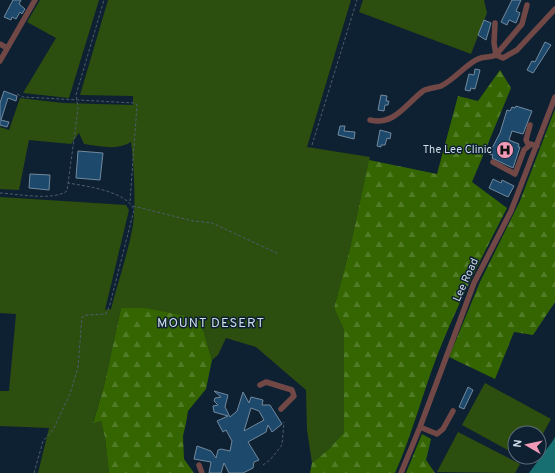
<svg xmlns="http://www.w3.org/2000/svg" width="555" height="473" font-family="Overpass,sans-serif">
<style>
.green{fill:#2c4e0f}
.forest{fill:url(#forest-firs)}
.water{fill:#186f71}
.building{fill:#1d496d;stroke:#72899d;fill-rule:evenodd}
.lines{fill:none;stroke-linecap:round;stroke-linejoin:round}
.path{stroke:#4c5d6c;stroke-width:1;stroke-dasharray:3 2;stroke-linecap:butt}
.minor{stroke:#724846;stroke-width:5.5}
.labels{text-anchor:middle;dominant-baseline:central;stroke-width:3;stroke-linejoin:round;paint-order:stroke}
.poi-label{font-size:11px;fill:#d0dde8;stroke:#0e2132;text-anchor:end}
.street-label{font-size:11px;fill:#d0dde8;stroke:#0e2132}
.quarter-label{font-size:13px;letter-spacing:1px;fill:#d0dde8;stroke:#0e2132}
</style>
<defs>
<pattern id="forest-firs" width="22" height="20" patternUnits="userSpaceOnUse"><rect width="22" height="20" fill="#356501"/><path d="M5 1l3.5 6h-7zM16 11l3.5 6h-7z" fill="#517b26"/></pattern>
</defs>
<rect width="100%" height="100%" fill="#0e2132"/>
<path class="green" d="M40 0H99L69 98 23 93 56 38 27 22Z
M108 0H351L307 147 370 157 350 248 334 308 344 330V432L329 449 312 463 307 430 306 390 256 347 226 338 218 355 212 360 200 319 121 308 104 386 93 422 101 421 105 438 109 473H38L49 428 0 426V391H9L16 314 0 313V197L126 205 129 210 105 310 111 309C118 282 128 253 133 225 136 201 134 166 131 142 116 151 100 146 84 144L79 133 71 144 29 140 19 190 0 189V127L9 130 20 98 63 103 133 105V96L80 95Z
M363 0H484L487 13 471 54 359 12Z
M485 383 551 419 539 441V433H515V454L462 425Z
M458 432 520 464 515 473 437 472Z"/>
<path class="forest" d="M500 70 511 88 472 182 507 208C482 257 457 305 437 356 422 395 412 435 395 473H310L312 463 329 449 344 432V330L334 308 350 248 369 160 437 174 458 96 478 101Z
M555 109V302L533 335 514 332 495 379 449 357 480 282 520 201Z
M121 308H145L200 319 212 360 206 389 188 411 186 423 183 436 184 459 194 473H109L105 438 101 421 93 423 104 386Z
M422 434 431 439 426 460 435 473H406Z"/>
<path class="water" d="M555 437V473H529L552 442Z"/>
<path class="building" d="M13 0H21L19 4 25 9 22 14 20 12 16 19 12 17 11 20 4 17Z
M512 0H521L516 11 520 13 516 23 509 20 507 25 501 22Z
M484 20 491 23 486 40 478 35Z
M545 42 551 45 533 73 527 70 532 61 535 62Z
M475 69 480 70 475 89 471 88 470 91 465 90 469 74 474 75Z
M4 91 17 96 16 101 8 98 1 120 9 122 7 127 0 125V103Z
M381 95 387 96 386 101H389L388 105H385L384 111 378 110Z
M516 106 532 111 523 134 512 131 509 140 519 144 518 147H520L513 168 492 158 493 155 489 154 500 133 507 110 510 111 512 107 515 108Z
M340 126H345L344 131 355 132 354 139 338 135Z
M380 130 391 133 390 139 387 138 385 145H381V147L377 146Z
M78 151 103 153 100 180 76 178Z
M30 174 50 175 49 190 29 188Z
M493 179 501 183 502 180 514 186 508 197 489 188Z
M468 387 473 390 464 409 459 407Z
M214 391 228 395 225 407 230 417 237 411 243 392 249 403 251 397 263 400 262 405H270L282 424 272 432 268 425 266 432 248 442 259 460 254 462 253 468 243 473H229L224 463 221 473H209L211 462 194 459 197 446 211 451 216 458 218 450 221 449 230 451 232 441 226 430 223 432 217 421 228 416 214 412 213 406 218 405 214 401 215 398 221 397ZM251 408 259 411 264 420 244 431Z"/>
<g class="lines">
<path class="path" d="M17 94 23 97 135 103 137 105 130 201
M312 145 357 0
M0 193C18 194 53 201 67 191L77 117 78 107 76 95 104 0
M133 206 193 221 212 223 279 254
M263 465 270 460 282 445 284 422
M34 473 43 441 53 430 70 394 78 367 82 317 87 315 106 314 110 304 134 210C127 191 85 186 68 183"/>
<path class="minor" d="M527 5 522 24 496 55 503 58 517 50 555 9
M0 44 7 48
M0 61 35 0
M370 120C394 126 406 104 423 91 428 88 436 88 441 86 455 79 465 65 478 59 484 56 490 58 496 55L494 43 495 23
M529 146 526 140 530 125
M493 162 515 174 524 150 531 144 537 146
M260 385 266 382 292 390 294 396 281 409
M420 427 437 434 443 429 453 411
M199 465 202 473
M401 473 420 427 474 283 511 211 555 97"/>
</g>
<defs>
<symbol id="hospital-disc" viewBox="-11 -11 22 22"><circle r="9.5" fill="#f09ab7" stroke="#0e2132"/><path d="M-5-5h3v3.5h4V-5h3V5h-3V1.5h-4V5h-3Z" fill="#111"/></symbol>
</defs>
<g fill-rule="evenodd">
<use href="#hospital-disc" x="495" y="140" width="20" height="20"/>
</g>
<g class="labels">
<g class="poi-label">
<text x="492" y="150">The Lee Clinic</text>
</g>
<g class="street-label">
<text transform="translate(466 280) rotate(-66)">Lee Road</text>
</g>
<g class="quarter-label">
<text x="211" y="324">MOUNT DESERT</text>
</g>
</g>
<g transform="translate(527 445) rotate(279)"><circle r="19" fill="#0e2132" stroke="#5c6c7b"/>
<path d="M0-3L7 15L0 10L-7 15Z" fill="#f09ab7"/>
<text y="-6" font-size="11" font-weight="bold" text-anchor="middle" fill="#d0dde8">N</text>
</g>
</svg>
